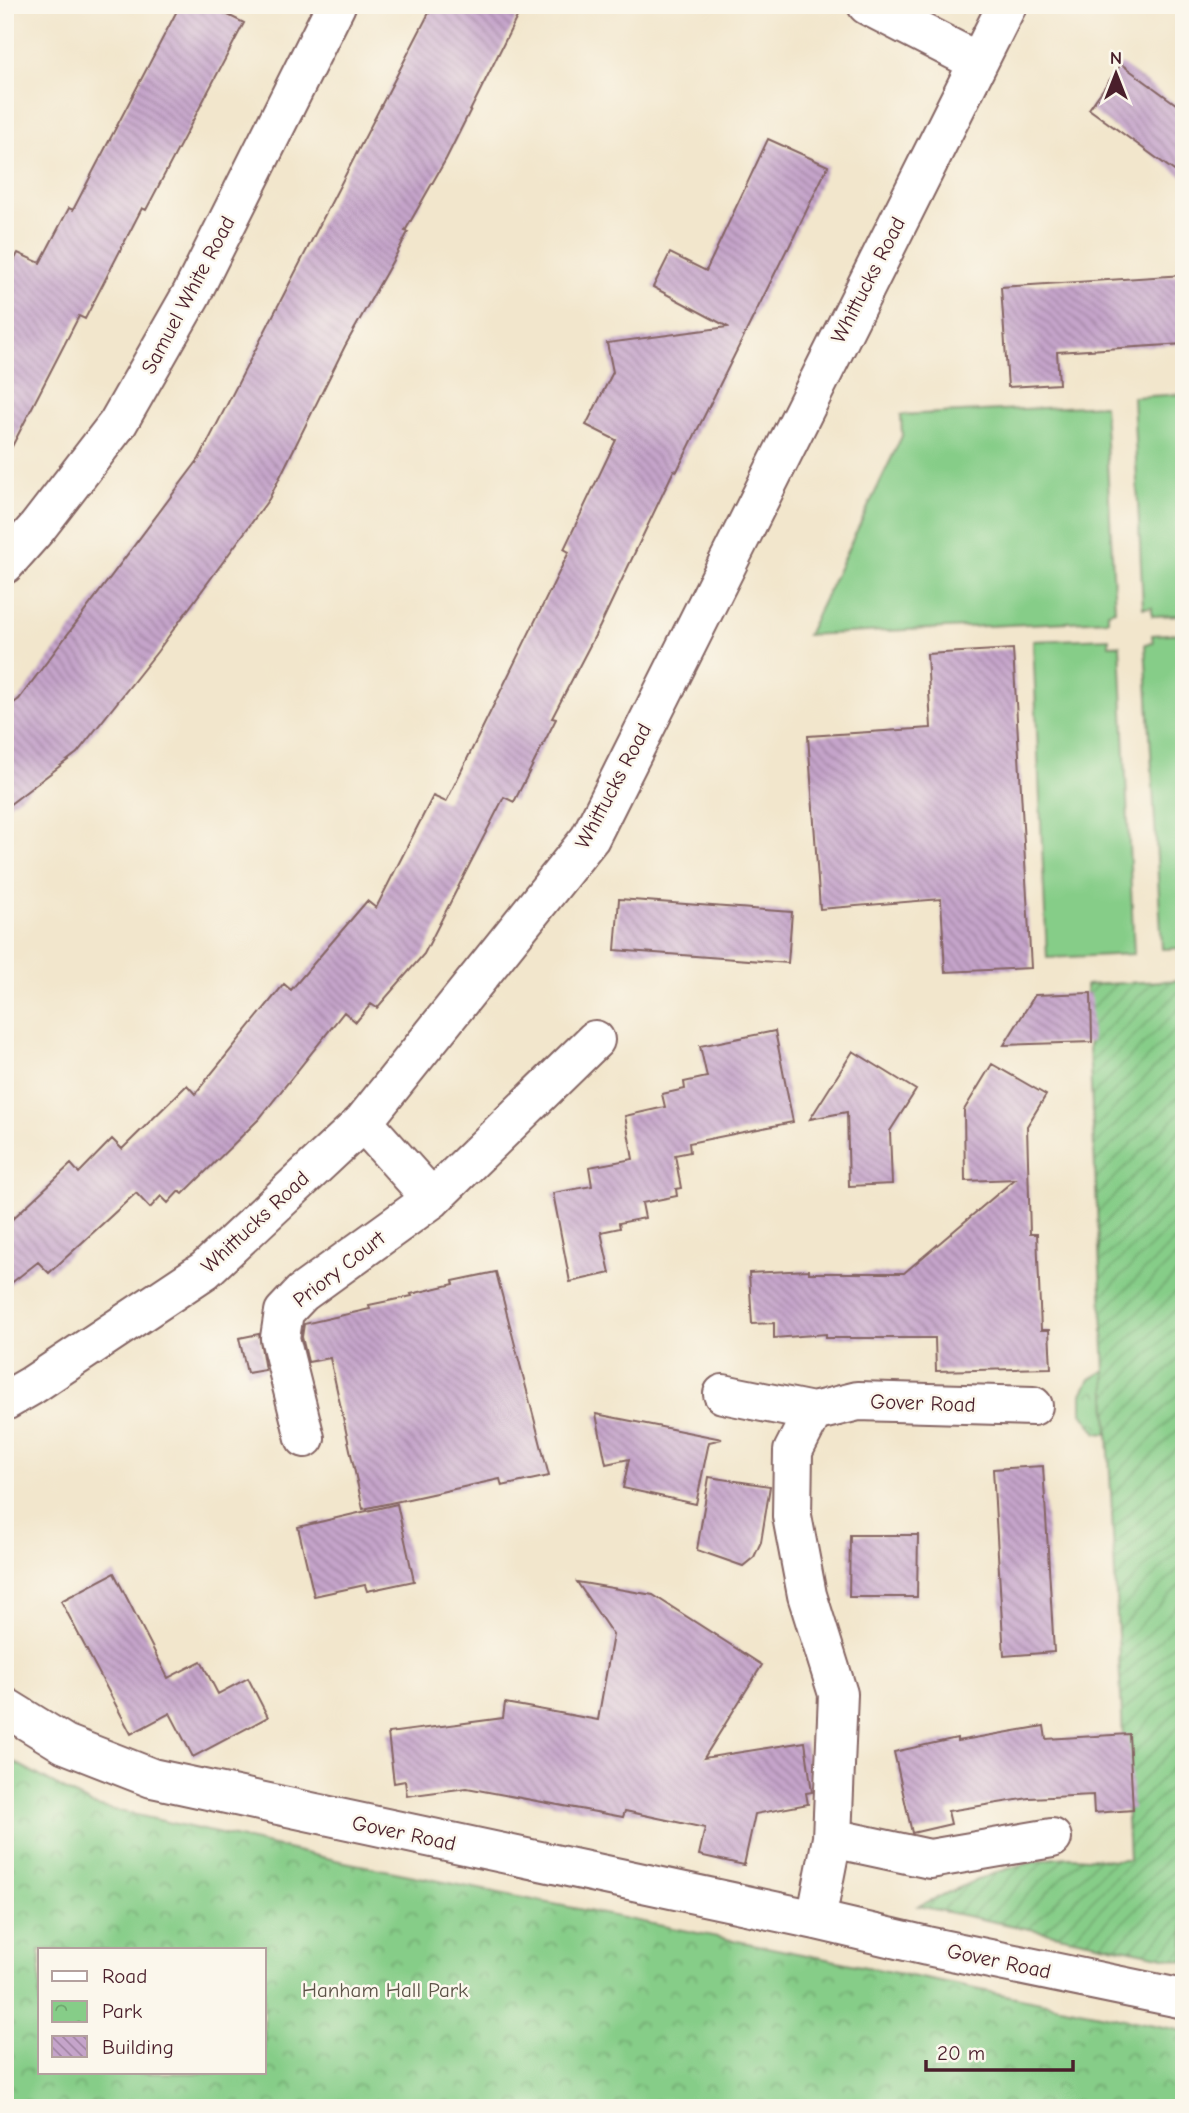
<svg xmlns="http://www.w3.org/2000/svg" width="1189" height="2113" font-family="'Comic Neue',sans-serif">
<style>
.grass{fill:#86cd88;stroke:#68765a;stroke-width:2}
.park{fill:url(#park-crowns);stroke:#68765a;stroke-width:2;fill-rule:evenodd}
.garden{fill:url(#garden-furrows);stroke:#68765a;stroke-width:2}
.building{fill:url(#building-back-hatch)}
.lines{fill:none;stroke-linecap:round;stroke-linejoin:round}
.minor-casing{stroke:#856563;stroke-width:42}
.minor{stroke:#fff;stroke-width:38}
.labels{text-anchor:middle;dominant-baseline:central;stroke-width:5;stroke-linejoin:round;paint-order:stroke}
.street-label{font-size:21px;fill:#4a1f2b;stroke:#fbf7ec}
.park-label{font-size:21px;fill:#5c5347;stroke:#fbf7ec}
</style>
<defs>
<pattern id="park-crowns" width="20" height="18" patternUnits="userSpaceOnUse" patternTransform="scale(1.75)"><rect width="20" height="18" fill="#86cd88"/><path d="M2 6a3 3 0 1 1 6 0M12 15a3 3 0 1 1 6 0" fill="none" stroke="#70a66f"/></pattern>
<pattern id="garden-furrows" width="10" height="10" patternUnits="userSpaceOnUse" patternTransform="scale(1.75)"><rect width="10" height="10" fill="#86cd88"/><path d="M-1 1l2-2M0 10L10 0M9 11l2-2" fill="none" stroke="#70a66f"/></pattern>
<pattern id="building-back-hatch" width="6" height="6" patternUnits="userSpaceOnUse" patternTransform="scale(1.75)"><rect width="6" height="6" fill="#c5a4ca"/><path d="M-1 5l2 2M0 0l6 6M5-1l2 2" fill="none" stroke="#a285a4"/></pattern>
</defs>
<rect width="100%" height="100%" fill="#fbf7ec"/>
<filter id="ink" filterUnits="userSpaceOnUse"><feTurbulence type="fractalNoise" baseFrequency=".0143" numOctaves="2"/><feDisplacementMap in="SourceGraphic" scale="14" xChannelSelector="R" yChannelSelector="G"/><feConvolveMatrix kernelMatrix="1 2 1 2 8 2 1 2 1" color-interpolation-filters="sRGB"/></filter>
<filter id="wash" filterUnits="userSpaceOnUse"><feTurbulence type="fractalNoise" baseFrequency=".00686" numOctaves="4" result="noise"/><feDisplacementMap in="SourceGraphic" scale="28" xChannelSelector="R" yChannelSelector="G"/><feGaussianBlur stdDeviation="1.57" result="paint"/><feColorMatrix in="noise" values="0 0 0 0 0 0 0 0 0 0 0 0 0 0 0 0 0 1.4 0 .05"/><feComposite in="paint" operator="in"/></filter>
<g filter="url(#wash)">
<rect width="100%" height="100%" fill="#f2e6cc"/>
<path class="grass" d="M1184 394V615L1152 616V607L1143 608 1133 397Z
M1104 405 1115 610 1108 612V620L807 635 902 436 901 415Z
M1184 633V948L1162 949 1145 644 1153 643 1152 635Z
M1109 638V645H1120L1134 954 1047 958 1033 641Z"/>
<path class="park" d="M1107 1369 1119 1435 1097 1433 1082 1413V1394L1090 1379Z
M5 1757 92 1805 340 1861 1184 2031V2108H5ZM40 1950H264V2073H40Z"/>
<path class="garden" d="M1184 980V1961L918 1906C966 1885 1015 1860 1069 1857 1089 1857 1110 1861 1129 1860L1086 985Z"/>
<g id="blocks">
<path class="building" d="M180 5H208L244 23 146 210 142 208 85 319 79 316 5 460V278L18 253 40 263 69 208 73 210Z
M433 5H523L446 159 405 231 408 232 397 253 345 346 269 499 157 652 77 753 5 808V710L19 699 199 459Z
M1121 64 1184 110V178L1089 109Z
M768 139 828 166 788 249H787L677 471 674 470 600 626 552 718 556 719 514 802 504 797 424 954 377 1008 371 1004 356 1022 344 1012 259 1119 183 1194 179 1191 168 1203 161 1196 150 1208 136 1193 49 1273 38 1262 5 1288V1226L71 1164 79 1173 112 1139 122 1149 187 1085 195 1094 284 984 291 990 367 901 376 908 433 796 446 802 569 552 564 549 616 440 586 425 613 372 607 343 728 327 653 287 670 253 706 271Z
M1184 275V344L1057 352 1059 384 1008 387 1001 287Z
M1013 649 1031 968 945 972 941 899 820 909 808 736 931 728 927 654Z
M619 899 792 912 788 963 615 950Z
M1091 993 1092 1042 1004 1045 1035 995Z
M775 1031 793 1122 689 1143 690 1152 675 1155 681 1188 676 1189 677 1196 642 1203 645 1218 619 1223 620 1228 601 1232 610 1273 570 1282 553 1193 592 1186 589 1167 633 1159 625 1116 665 1107 662 1094 685 1089 684 1082 707 1077 700 1046Z
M853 1051 916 1090 890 1131 892 1184 849 1186 847 1112 810 1119Z
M992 1064 1046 1095 1027 1126 1030 1234H1037L1041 1330H1049L1051 1368 936 1371 935 1338H826V1334L774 1338V1323L752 1324 749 1273 809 1270V1273H904L1015 1179 965 1181 964 1110Z
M496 1272 549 1476 502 1486 500 1479 363 1509 330 1358 308 1362 302 1337 304 1324 370 1309 369 1305 412 1296 411 1294 454 1284 453 1281Z
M259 1334 265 1370 247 1373 239 1338Z
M596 1414 722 1439 709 1442 696 1504 623 1488 629 1459 606 1464Z
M1043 1466 1054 1652 1004 1656 993 1469Z
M709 1477 770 1486 761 1542 754 1557 743 1566 697 1550Z
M397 1504 414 1581 367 1591 365 1585 314 1596 298 1527Z
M850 1535H918L917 1597H849Z
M114 1573 168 1678 201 1661 218 1694 248 1678 268 1717 193 1757 170 1713 131 1734 61 1601Z
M577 1582 653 1595 762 1665 704 1758 805 1742 812 1792 806 1793 808 1804 755 1814 744 1865 699 1855 705 1828 625 1811 623 1817 467 1788 407 1796 405 1781 394 1783 388 1733 503 1718 505 1703 598 1720 613 1635Z
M1044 1726 1046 1739 1129 1734 1133 1810 1094 1813 1093 1795 1029 1798 948 1811 951 1824 912 1833 894 1752 957 1738V1741Z"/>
</g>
</g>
<g filter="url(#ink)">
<use href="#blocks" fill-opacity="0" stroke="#856563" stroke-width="2"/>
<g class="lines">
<defs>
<path id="minor" d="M867 5 978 62
M5 564 37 528 118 423 191 295 336 5
M363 1122 432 1199
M723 1394 813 1412
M5 1401 31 1386 205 1270 363 1122 590 838 1007 5
M305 1438 280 1338 284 1312 302 1293 432 1199 595 1040
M5 1707 65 1744 152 1778 816 1920 927 1946 1184 1999
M832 1838 930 1859 1052 1838
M816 1920 832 1838 838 1694 807 1595 792 1516 793 1451 813 1412 858 1401 1033 1406"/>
</defs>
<use href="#minor" class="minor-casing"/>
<use href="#minor" class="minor"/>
</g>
</g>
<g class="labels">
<g class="street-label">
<text transform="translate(868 280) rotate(-63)">Whittucks Road</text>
<text transform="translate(188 295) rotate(-62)">Samuel White Road</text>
<text transform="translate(613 786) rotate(-62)">Whittucks Road</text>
<text transform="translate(255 1222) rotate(-43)">Whittucks Road</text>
<text transform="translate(339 1269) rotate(-38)">Priory Court</text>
<text transform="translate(923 1403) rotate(2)">Gover Road</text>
<text transform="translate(404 1833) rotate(12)">Gover Road</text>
<text transform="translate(999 1961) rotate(12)">Gover Road</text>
</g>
<g class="park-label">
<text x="385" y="1990">Hanham Hall Park</text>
</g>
</g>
<rect width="1189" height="2113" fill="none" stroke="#fbf7ec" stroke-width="28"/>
<rect x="38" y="1948" width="228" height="126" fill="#fbf7ec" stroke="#b4a19f" stroke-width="2"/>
<rect x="52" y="1971" width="35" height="10" fill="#ffffff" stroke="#b4a19f" stroke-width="2"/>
<text x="102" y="1983" font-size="21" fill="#4a1f2b">Road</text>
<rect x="52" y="2001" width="35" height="21" fill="url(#park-crowns)" stroke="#b4a19f" stroke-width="2"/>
<text x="102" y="2018" font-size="21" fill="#4a1f2b">Park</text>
<rect x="52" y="2036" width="35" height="21" fill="url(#building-back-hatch)" stroke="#b4a19f" stroke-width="2"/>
<text x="102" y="2054" font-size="21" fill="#4a1f2b">Building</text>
<g transform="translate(1116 74)" stroke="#fbf7ec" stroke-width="5" paint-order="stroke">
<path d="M0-5L12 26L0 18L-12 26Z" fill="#4a1f2b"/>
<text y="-10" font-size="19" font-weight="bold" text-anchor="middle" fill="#4a1f2b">N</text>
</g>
<path d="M926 2060v10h147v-10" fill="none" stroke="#4a1f2b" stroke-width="3.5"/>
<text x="937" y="2060" font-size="21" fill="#4a1f2b" stroke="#fbf7ec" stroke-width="5" paint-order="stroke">20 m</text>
</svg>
